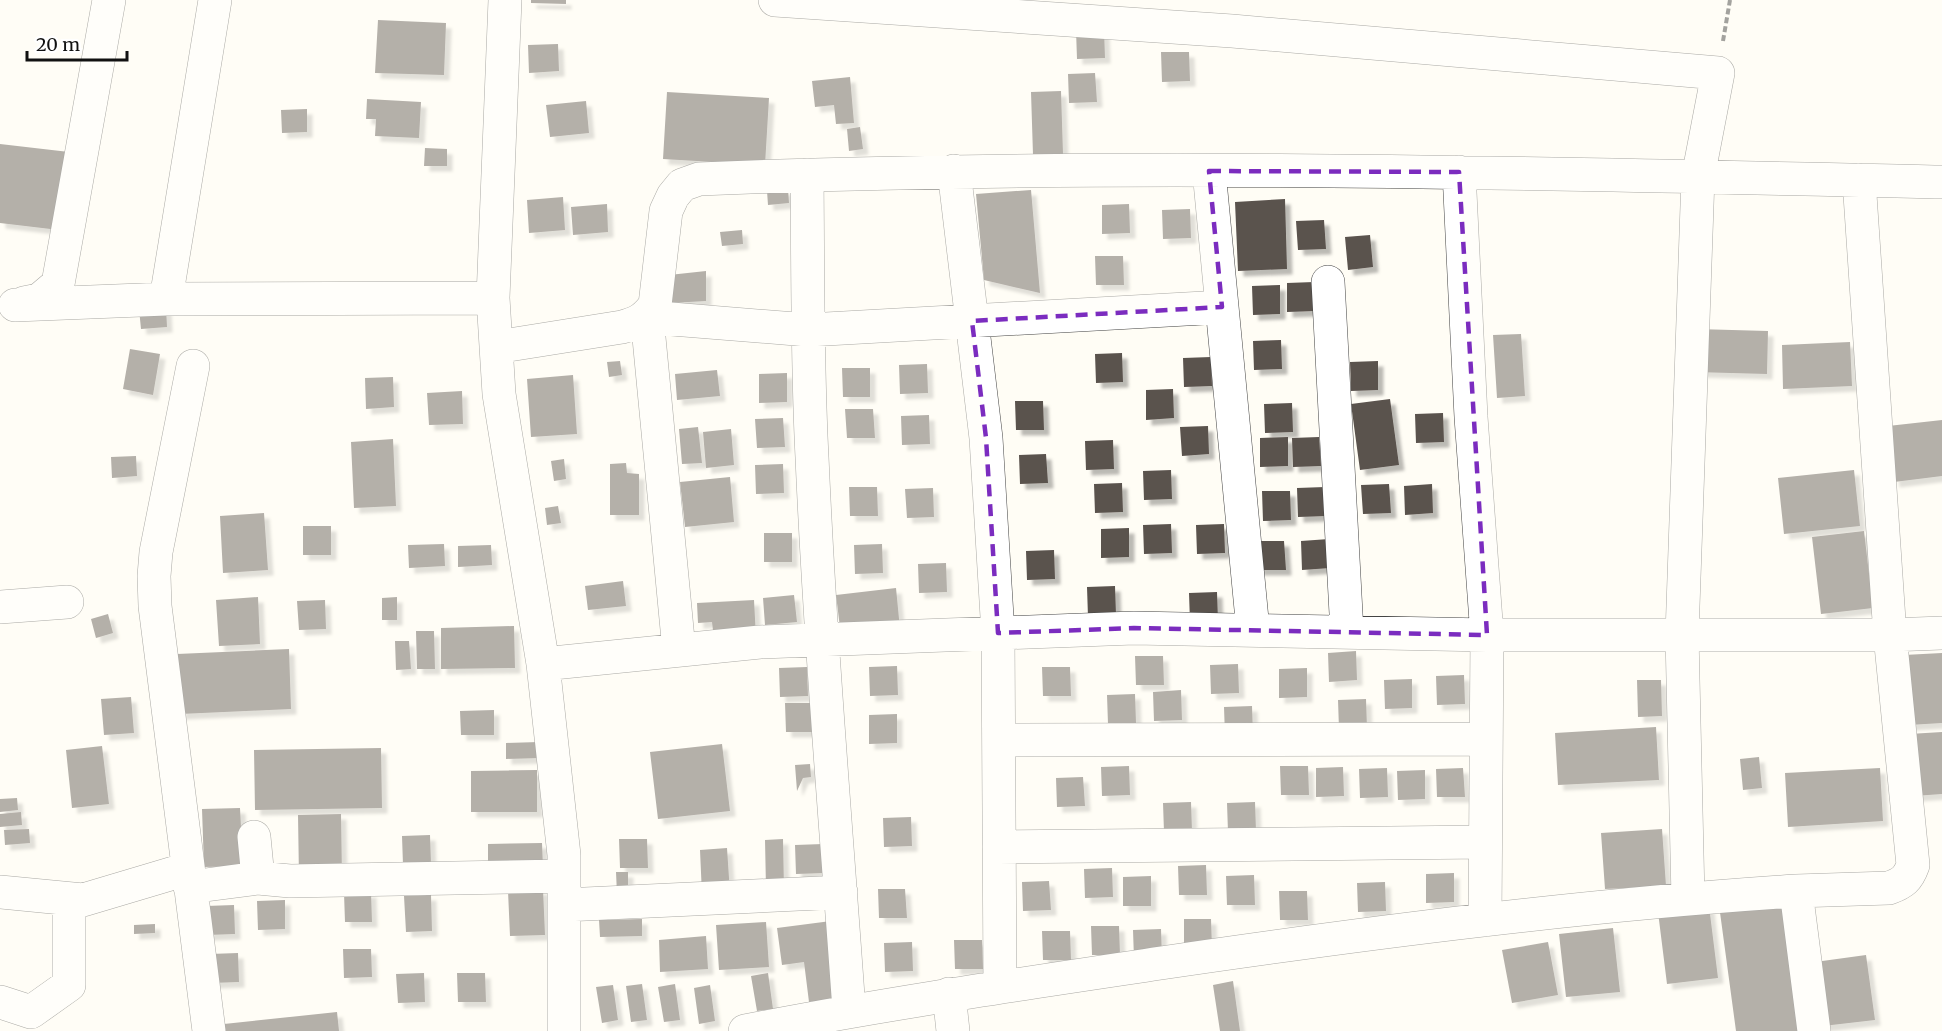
<svg xmlns="http://www.w3.org/2000/svg" width="1942" height="1031" font-family="Merriweather,serif">
<style>
.building{fill:#5a524d;filter:url(#shadow)}
.lines{fill:none;stroke-linecap:round;stroke-linejoin:round}
.minor-casing{stroke:#444;stroke-width:34}
.path{stroke:#333;stroke-width:4;stroke-dasharray:6 3;stroke-linecap:butt}
.minor{stroke:#fff;stroke-width:33}
.marked{fill:none;stroke:#7b2cbf;stroke-width:4.5;stroke-dasharray:12 8;stroke-linejoin:round}
</style>
<defs>
<filter id="shadow"><feDropShadow dx="5.5" dy="5.5" stdDeviation="1.5" flood-color="#0004"/></filter>
</defs>
<rect width="100%" height="100%" fill="#fffdf5"/>
<path class="building" d="M531 0H566V4L531 3Z
M378 20 446 23 444 75 375 73Z
M1104 29 1105 58 1077 59 1076 30Z
M558 44 559 71 529 73 528 45Z
M1161 52H1189L1190 81 1162 82Z
M1095 73 1097 102 1069 103 1068 74Z
M850 77 854 123 836 124 834 105 815 107 812 81Z
M1061 91 1063 154 1033 155 1031 92Z
M667 92 769 98 765 165 663 159Z
M367 99 421 102 419 138 375 136 376 119H366Z
M586 101 589 133 550 137 546 105Z
M307 109V132L282 133 281 110Z
M860 127 863 149 849 151 847 129Z
M0 144 69 152 59 230 0 223Z
M425 148 447 149V166H424Z
M788 189 789 203 768 205 767 191Z
M1031 190 1040 293 984 280 976 194Z
M563 197 565 230 529 233 527 200Z
M1285 199 1287 269 1238 271 1235 202Z
M607 204 608 232 573 235 571 207Z
M1129 204 1130 233 1102 234V205Z
M1190 209 1191 238 1163 239 1162 210Z
M1324 220 1326 249 1298 250 1296 221Z
M742 230 743 244 722 246 720 232Z
M1370 235 1373 267 1348 270 1345 237Z
M1095 256H1123L1124 285H1096Z
M706 271V301L671 303 669 275Z
M1314 282 1315 311 1287 312V283Z
M1280 285V314L1253 315 1252 286Z
M166 307 167 327 141 329 139 309Z
M1696 329 1768 331 1767 374 1694 372Z
M1521 334 1525 396 1497 398 1493 335Z
M1281 340 1282 369 1254 370 1253 341Z
M1850 342 1852 386 1783 389 1782 345Z
M130 349 160 354 153 395 123 389Z
M1122 353 1123 382 1096 383 1095 354Z
M1211 357 1212 386 1184 387 1183 358Z
M620 361 622 375 609 377 607 362Z
M1378 361V390L1351 391 1350 362Z
M927 364 928 393 900 394 899 365Z
M842 368H870V397H843Z
M717 370 720 396 677 400 675 374Z
M787 373V402L759 403V374Z
M573 375 577 434 531 437 527 379Z
M393 377 394 407 366 409 365 378Z
M1173 389 1174 418 1146 420V390Z
M462 391 463 424 429 425 427 393Z
M1390 399 1399 465 1360 470 1351 404Z
M1015 401H1043L1044 430H1016Z
M1292 403 1293 432 1265 433 1264 404Z
M845 409H873L875 438H847Z
M1443 413 1444 442 1416 443 1415 414Z
M929 415 930 444 902 445 901 416Z
M783 418 785 447 757 448 755 419Z
M1942 420V476L1894 482 1888 426Z
M1208 426 1209 454 1182 456 1180 427Z
M698 427 702 463 682 464 679 429Z
M731 429 734 465 706 468 703 432Z
M1288 437V466L1260 467V438Z
M1319 437 1321 466 1293 467 1292 438Z
M393 439 396 506 354 508 351 442Z
M1113 440 1114 469 1086 470 1085 441Z
M1046 454 1048 483 1020 484 1019 455Z
M136 456 137 476 112 478 111 457Z
M564 459 566 479 554 481 551 461Z
M626 463 627 473 639 474V515H610V464Z
M783 464 784 493 756 494 755 465Z
M1171 470 1172 499 1144 500 1143 471Z
M1854 470 1860 526 1784 534 1778 478Z
M730 477 734 522 685 527 680 482Z
M1122 483 1123 512 1095 513 1094 484Z
M1389 484 1391 513 1363 514 1361 485Z
M1432 484 1433 513 1405 515 1404 486Z
M849 487H877L878 516H850Z
M1325 487 1326 516 1298 517 1297 488Z
M933 488 934 517 907 518 905 489Z
M1262 491H1290L1291 520 1263 521Z
M558 506 561 523 547 525 545 508Z
M264 513 268 570 223 573 220 516Z
M1171 524 1172 553 1144 554 1143 525Z
M1224 524 1225 553 1197 554 1196 525Z
M303 526H331V555H303Z
M1129 528V557L1101 558V529Z
M1864 531 1873 608 1821 614 1812 537Z
M764 533H792V562H764Z
M1329 539 1330 568 1302 570 1301 541Z
M1257 541H1284L1286 570H1258Z
M444 544 445 566 409 568 408 545Z
M882 544 883 573 855 574 854 545Z
M491 545 492 565 458 567V546Z
M1054 550 1055 579 1027 580 1026 551Z
M946 563 947 592 919 593 918 564Z
M623 581 626 606 588 610 585 586Z
M1115 586 1116 615 1088 617 1087 587Z
M896 588 900 629 841 636 836 595Z
M1217 592 1218 621 1190 622 1189 593Z
M794 595 797 622 765 625 763 598Z
M258 597 260 644 219 646 216 600Z
M397 597V620H382V598Z
M325 600 326 629 299 630 297 601Z
M754 600 756 637 714 639 712 622 698 623 697 603Z
M108 614 113 633 96 638 91 619Z
M514 626 515 668 441 669V628Z
M416 631H434L435 669H417Z
M395 641H409L411 669 396 670Z
M289 649 291 709 180 714 177 654Z
M1356 651 1357 680 1329 682 1328 653Z
M1942 653V723L1909 725 1904 655Z
M1135 656H1163L1164 685H1136Z
M1238 664 1239 693 1211 694 1210 665Z
M897 666 898 695 870 696 869 667Z
M807 667 808 696 780 697 779 668Z
M1042 667H1070L1071 696H1043Z
M1307 668V697L1279 698V669Z
M1464 675 1465 704 1437 705 1436 676Z
M1412 679V708L1385 709 1384 680Z
M1637 680H1661L1662 716 1638 717Z
M1181 690 1182 720 1154 721 1153 692Z
M1135 694 1136 723 1108 724 1107 695Z
M131 697 134 733 104 735 101 699Z
M1366 699 1367 728 1339 729 1338 700Z
M785 703H813L814 732H786Z
M1252 706 1253 735 1225 736 1224 707Z
M494 710V735H461L460 711Z
M897 714V743L869 744V715Z
M1656 727 1659 780 1558 785 1555 733Z
M1942 732V794L1914 796 1909 734Z
M539 742 540 758 506 759V743Z
M722 744 730 811 658 819 650 752Z
M102 746 109 804 72 808 66 750Z
M381 748 382 808 255 810 254 750Z
M1759 757 1762 788 1743 790 1740 759Z
M810 764 811 777 803 778 797 791 795 765Z
M1129 766 1130 795 1102 796 1101 767Z
M1280 766H1308L1309 795H1281Z
M1343 767 1344 796 1316 797V768Z
M1387 768 1388 797 1360 798 1359 769Z
M1463 768 1465 797H1437L1436 769Z
M1880 768 1883 821 1788 827 1785 773Z
M537 770V812H471V771Z
M1425 770V799L1398 800 1397 771Z
M1083 777 1085 806 1057 807 1056 778Z
M17 798 18 810 0 812V799Z
M1191 802 1192 831 1164 832 1163 803Z
M1255 802 1256 831 1228 832 1227 803Z
M240 808 243 866 204 867 202 809Z
M21 812 22 825 0 827V814Z
M341 814 342 877 299 878 298 815Z
M911 817 912 846 884 847 883 818Z
M29 829 30 843 5 845 4 830Z
M1662 829 1666 886 1605 889 1601 833Z
M430 835 431 864 403 865 402 836Z
M619 839H647L648 868H620Z
M783 839 784 889 766 888 765 840Z
M542 843 543 868H488V844Z
M823 844 824 873 796 874 795 845Z
M727 848 730 893 702 895 700 850Z
M1206 865 1207 895H1179L1178 866Z
M1112 868 1113 897 1085 898 1084 869Z
M616 872H628V893L617 894Z
M1454 873V902L1426 903V874Z
M1254 875 1255 905H1227L1226 876Z
M1151 876V906H1123V877Z
M1049 881 1051 910 1023 911 1022 882Z
M1385 882 1386 911 1358 912 1357 883Z
M543 889 545 935 510 936 508 891Z
M878 889H905L907 918H879Z
M1279 891H1307L1308 920H1280Z
M371 892 372 922H345L344 893Z
M431 895 432 931 406 932 404 896Z
M1783 897 1799 1031H1736L1719 905Z
M285 900V929L258 930 257 901Z
M234 905 235 934 207 935 206 906Z
M1709 906 1718 978 1667 984 1658 912Z
M642 919V936L600 937 599 920Z
M1184 919H1211L1212 948 1184 949Z
M831 921 840 998 809 1002 804 962 782 965 777 928Z
M766 922 769 967 719 970 716 925Z
M155 924V933L134 934V925Z
M1091 926H1119L1120 955H1092Z
M1613 928 1620 992 1566 997 1559 934Z
M1161 929 1162 958 1134 959 1133 930Z
M1042 931H1070L1071 960H1043Z
M706 936 708 969 660 972 659 940Z
M954 940H982L983 969H955Z
M912 942 913 971 885 972 884 943Z
M1548 942 1558 995 1512 1003 1502 950Z
M343 949H371L372 977 344 978Z
M238 953 239 982 211 983 210 954Z
M1866 955 1875 1020 1823 1026 1815 962Z
M424 973 425 1002 398 1003 396 974Z
M457 973H485L486 1002H458Z
M768 973 773 1009 757 1011 751 976Z
M1233 981 1240 1031H1220L1213 985Z
M642 984 647 1020 631 1022 626 986Z
M675 984 680 1020 664 1022 658 987Z
M613 985 618 1020 602 1023 596 987Z
M710 985 715 1021 699 1024 694 988Z
M337 1012 339 1031H225L224 1024Z"/>
<g class="lines">
<defs>
<path id="minor" d="M505 0 493 298 499 394 543 664 564 855V1031
M775 0 1232 31 1718 73 1698 177 1682 635 1688 898
M954 171 986 438 998 633 1000 987
M1209 171 1253 630
M1459 172 1471 417 1487 635 1485 920
M807 175C808 269 807 363 812 457 820 641 836 826 849 1010
M1328 282 1347 632
M166 299 493 298
M24 303 39 300 58 284 109 0
M15 305 166 299 215 0
M496 347 622 327C638 323 646 318 655 305L666 211 673 196 682 185 699 179C1113 162 1528 173 1942 182
M193 366 156 552 154 576 155 606 209 1031
M0 607 67 602
M679 650 647 317 808 330 1222 307
M543 664 760 642 1134 628 1487 635H1890L1942 633
M999 740 1486 739
M254 837 258 878
M999 847 1485 842
M190 887 258 878 290 881 564 876
M1796 891 1889 888C1903 883 1908 879 1913 865L1890 635 1859 180
M0 892 83 900 187 869
M564 905 841 892
M949 994 953 1031
M0 1002 31 1012 69 985V910
M745 1031C883 1004 1021 984 1161 963 1372 932 1584 905 1796 891L1814 1031"/>
</defs>
<use href="#minor" class="minor-casing"/>
<path class="path" d="M1723 41 1730 0"/>
<use href="#minor" class="minor"/>
</g>
<path d="M0 0H1942V1031H0ZM1209 171 1459 172 1487 635 1134 628 998 633 986 438 972 321 1222 307Z" fill="#fffdf5" fill-opacity=".55" fill-rule="evenodd"/>
<path class="marked" d="M1209 171 1459 172 1487 635 1134 628 998 633 986 438 972 321 1222 307Z"/>
<path d="M27 51v9h100v-9" fill="none" stroke="#111111" stroke-width="3"/>
<text x="36" y="51" font-size="18" fill="#111111" stroke="#ffffff" stroke-width="4.5" paint-order="stroke">20 m</text>
</svg>
